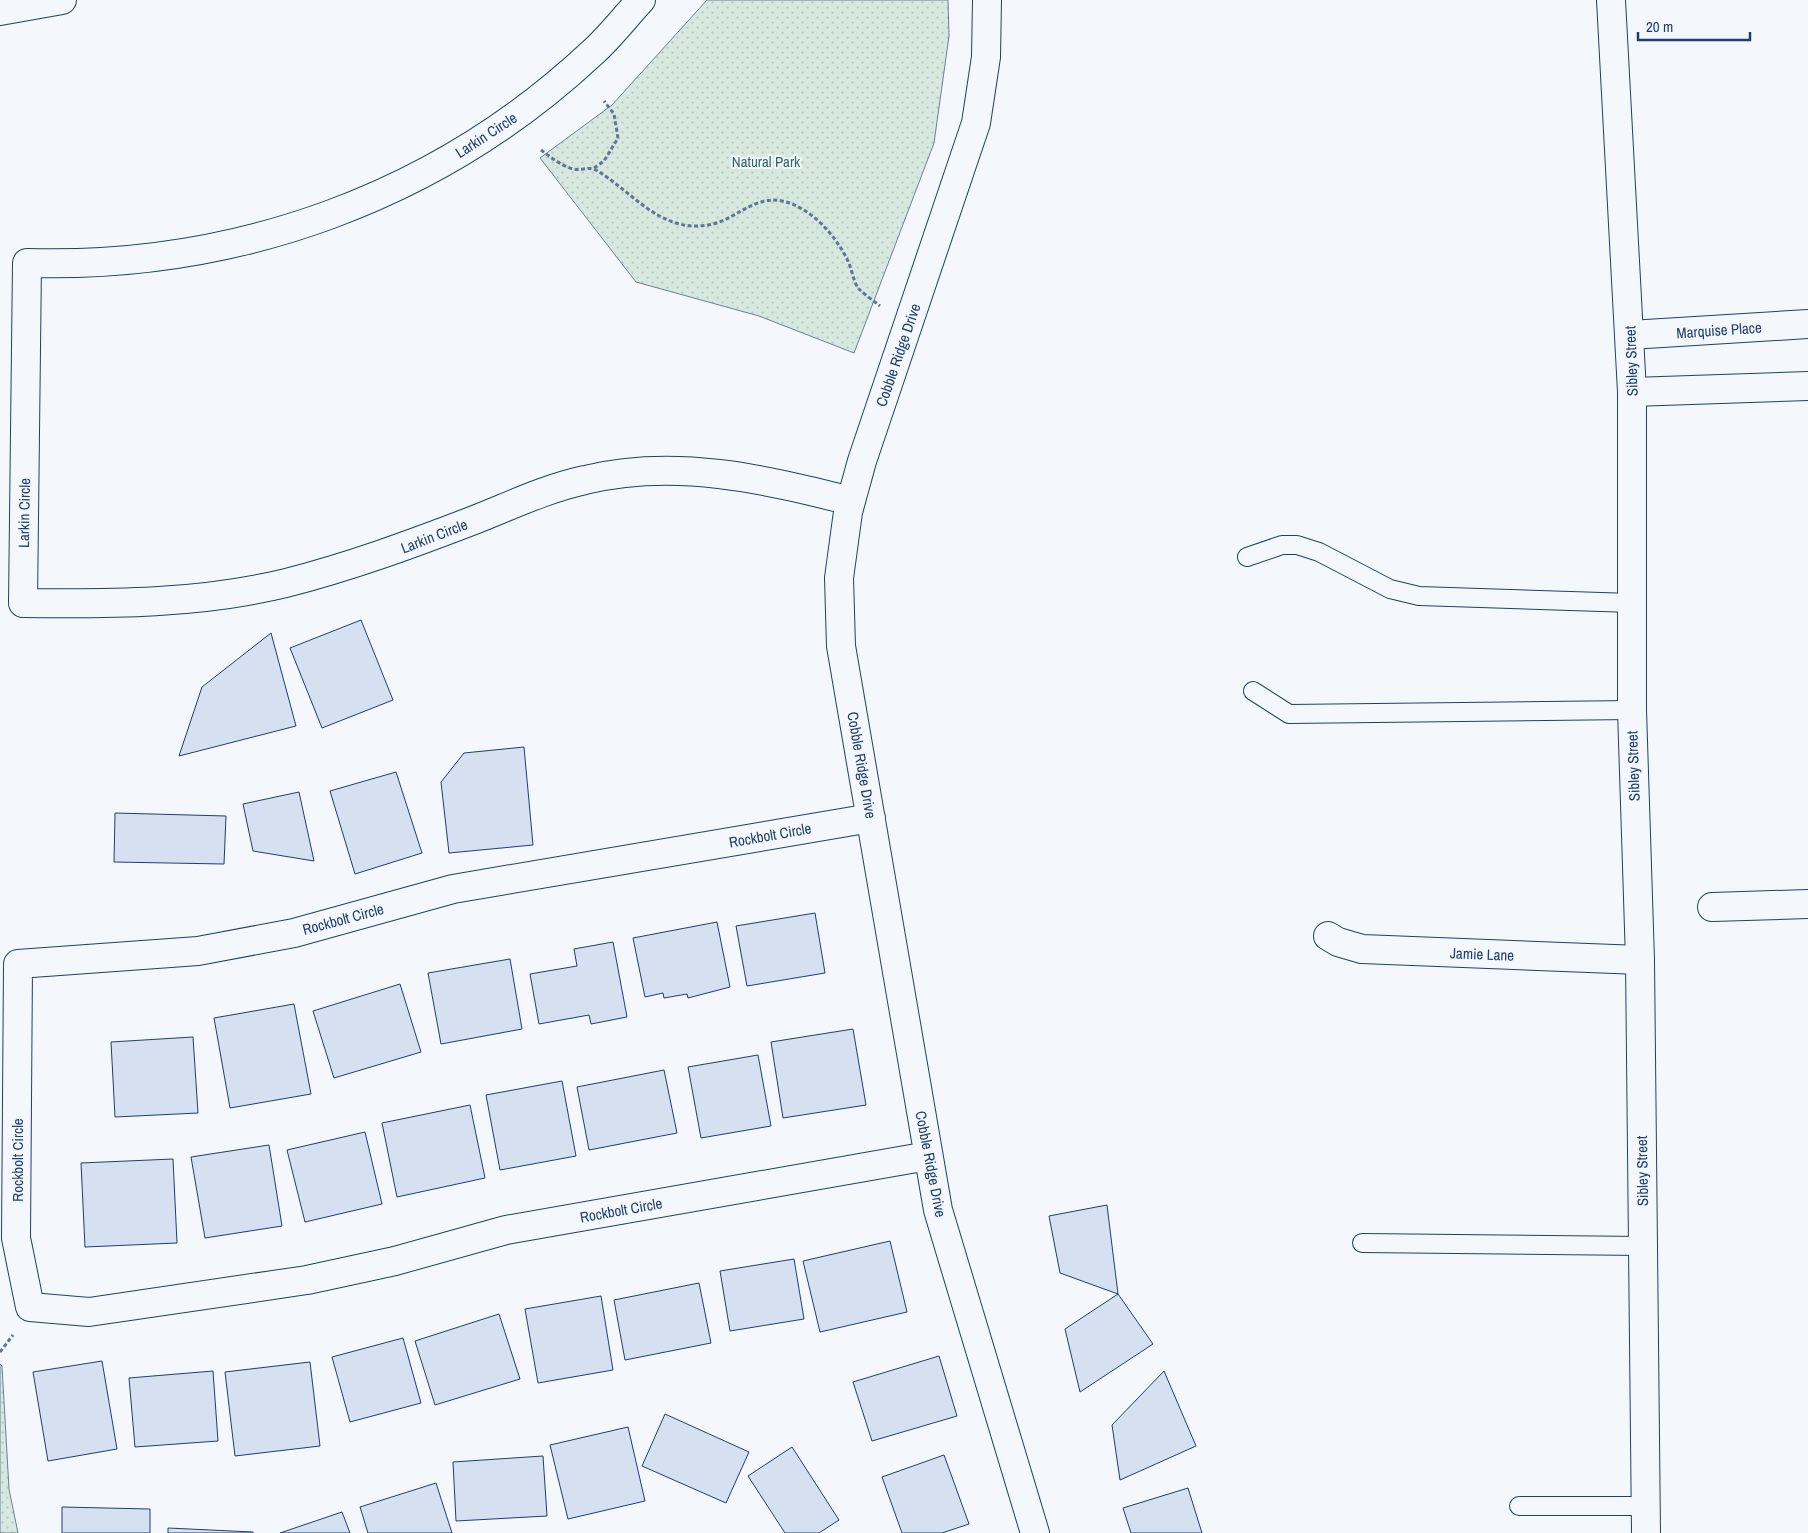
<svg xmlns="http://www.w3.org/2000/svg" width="1808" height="1533" font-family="'Archivo Narrow',sans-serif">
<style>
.park{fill:url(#park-dots);stroke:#687fa3}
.building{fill:#d5e0f0;stroke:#1d3f73}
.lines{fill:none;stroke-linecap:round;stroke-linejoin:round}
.lane-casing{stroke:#1d3f73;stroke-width:20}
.street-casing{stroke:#1d3f73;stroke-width:30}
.secondary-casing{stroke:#1d3f73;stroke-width:30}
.path{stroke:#5e769c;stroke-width:3;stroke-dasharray:4 2.5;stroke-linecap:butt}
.lane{stroke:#f4f7fb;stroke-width:18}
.street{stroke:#f4f7fb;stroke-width:28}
.secondary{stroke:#f4f7fb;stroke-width:28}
.labels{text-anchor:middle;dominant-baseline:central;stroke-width:4;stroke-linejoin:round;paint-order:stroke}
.street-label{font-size:15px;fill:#1d3f73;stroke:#f4f7fb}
.park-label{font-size:15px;fill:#2c6c60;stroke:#f4f7fb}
</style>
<defs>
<pattern id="park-dots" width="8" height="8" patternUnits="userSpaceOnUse" patternTransform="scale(1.25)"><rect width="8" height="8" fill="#d7e8df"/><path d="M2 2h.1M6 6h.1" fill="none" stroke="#b8c8c3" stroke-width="1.8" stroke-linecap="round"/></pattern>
</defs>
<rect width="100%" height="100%" fill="#f4f7fb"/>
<path class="park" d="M707 0H948L949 36 934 143 854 353 759 316 636 282 540 158 612 105Z
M0 1364 2 1366 9 1489 18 1533H0Z"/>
<path class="building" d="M361 620 393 700 322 728 290 648Z
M271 633 296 726 179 756 202 687Z
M524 747 533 845 449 853 441 782 464 753Z
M396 772 422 853 355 874 330 791Z
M299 792 314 861 253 851 243 804Z
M115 813 226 816 224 864 114 862Z
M815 913 825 973 747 986 736 926Z
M717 922 730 987 688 998 687 994 664 998 663 993 645 997 633 938Z
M613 942 627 1017 591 1024 589 1015 539 1024 530 974 577 966 574 949Z
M510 959 522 1029 441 1044 428 973Z
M400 984 421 1052 334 1078 313 1011Z
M294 1004 311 1094 230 1108 214 1018Z
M853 1029 866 1105 783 1118 771 1042Z
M193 1037 198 1113 115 1117 111 1042Z
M758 1055 771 1126 701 1138 688 1067Z
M664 1070 677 1133 589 1150 577 1087Z
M562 1081 576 1156 500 1170 486 1095Z
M470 1105 485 1178 397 1197 382 1123Z
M365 1132 382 1204 305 1222 287 1150Z
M269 1145 282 1226 205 1238 191 1157Z
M173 1159 177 1243 85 1247 81 1163Z
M1107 1205 1118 1294 1060 1273 1049 1216Z
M890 1241 907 1312 820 1332 803 1261Z
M794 1259 804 1319 730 1331 720 1271Z
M699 1283 711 1343 625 1360 614 1300Z
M1118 1294 1153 1344 1080 1392 1065 1329Z
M601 1296 613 1370 538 1383 525 1309Z
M499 1314 520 1379 435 1405 415 1341Z
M403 1338 421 1403 350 1422 332 1357Z
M939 1356 957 1416 872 1441 853 1382Z
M102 1361 117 1449 48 1461 33 1372Z
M310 1362 320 1446 235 1456 225 1372Z
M213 1371 218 1441 135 1447 129 1378Z
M1164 1371 1196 1446 1120 1480 1112 1425Z
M665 1414 749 1452 726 1503 642 1466Z
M628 1427 645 1501 568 1519 550 1445Z
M792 1447 839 1520 819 1533H785L748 1476Z
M944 1455 969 1524 942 1533H902L882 1477Z
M543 1456 547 1516 456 1521 453 1462Z
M436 1483 452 1533H368L360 1507Z
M1188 1488 1202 1533H1131L1123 1508Z
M62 1507 150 1509V1533H62Z
M342 1512 350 1533H280Z
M168 1528 253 1532V1533H168Z"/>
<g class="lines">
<defs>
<path id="lane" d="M1247 557 1282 545H1297L1319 552 1390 589 1419 596 1632 603
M1253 691 1289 714 1632 710
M1362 1243 1643 1246
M1519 1506H1646"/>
<path id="street" d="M641 0C625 17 610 37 592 53 438 197 238 269 27 263L23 603C111 604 200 604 286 583 349 567 409 545 469 522 508 507 544 489 585 480 675 458 764 479 851 501
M987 0 986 57 976 123 862 461 848 512 839 578 841 646 938 1210 1035 1533
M1630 335 1808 324
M1632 392 1808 386
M871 818 453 889 294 933 198 951 18 964 16 1238 30 1307 89 1312 307 1280 395 1261 506 1230 928 1156
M1712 907 1808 904
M1328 936 1338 942 1362 949 1640 960"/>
<path id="secondary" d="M1611 0 1632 392V710L1640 960 1646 1533
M0 11 62 0"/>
</defs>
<use href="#lane" class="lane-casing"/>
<use href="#street" class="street-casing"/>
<use href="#secondary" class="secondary-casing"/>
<path class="path" d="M541 150C550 157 562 166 573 169 581 171 589 166 596 170 633 192 660 233 708 225 735 221 753 195 782 201 811 207 836 236 848 261 852 269 853 282 859 289 865 295 874 301 880 306
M594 168 604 161 618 138 614 114 604 101
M0 1352 13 1335"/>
<use href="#lane" class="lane"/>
<use href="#street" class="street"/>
<use href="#secondary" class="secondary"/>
</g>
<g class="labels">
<g class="street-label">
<text transform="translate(486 135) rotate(-33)">Larkin Circle</text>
<text transform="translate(1719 330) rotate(-4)">Marquise Place</text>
<text transform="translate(898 355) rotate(-71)">Cobble Ridge Drive</text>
<text transform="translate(1631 361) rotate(-92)">Sibley Street</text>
<text transform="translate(24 513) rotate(-89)">Larkin Circle</text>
<text transform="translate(434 536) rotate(-21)">Larkin Circle</text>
<text transform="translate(862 765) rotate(80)">Cobble Ridge Drive</text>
<text transform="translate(1633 766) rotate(-92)">Sibley Street</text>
<text transform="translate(770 835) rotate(-10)">Rockbolt Circle</text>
<text transform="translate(343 919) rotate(-15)">Rockbolt Circle</text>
<text transform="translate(1482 954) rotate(2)">Jamie Lane</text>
<text transform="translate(17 1160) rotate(-90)">Rockbolt Circle</text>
<text transform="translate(931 1164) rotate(79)">Cobble Ridge Drive</text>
<text transform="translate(1642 1171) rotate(-91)">Sibley Street</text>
<text transform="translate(621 1210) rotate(-10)">Rockbolt Circle</text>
</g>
<g class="park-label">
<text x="766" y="161">Natural Park</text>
</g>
</g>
<path d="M1638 32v8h112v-8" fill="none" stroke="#1d3f73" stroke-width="2.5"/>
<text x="1646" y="32" font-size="15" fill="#1d3f73" stroke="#f4f7fb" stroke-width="4" paint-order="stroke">20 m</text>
</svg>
